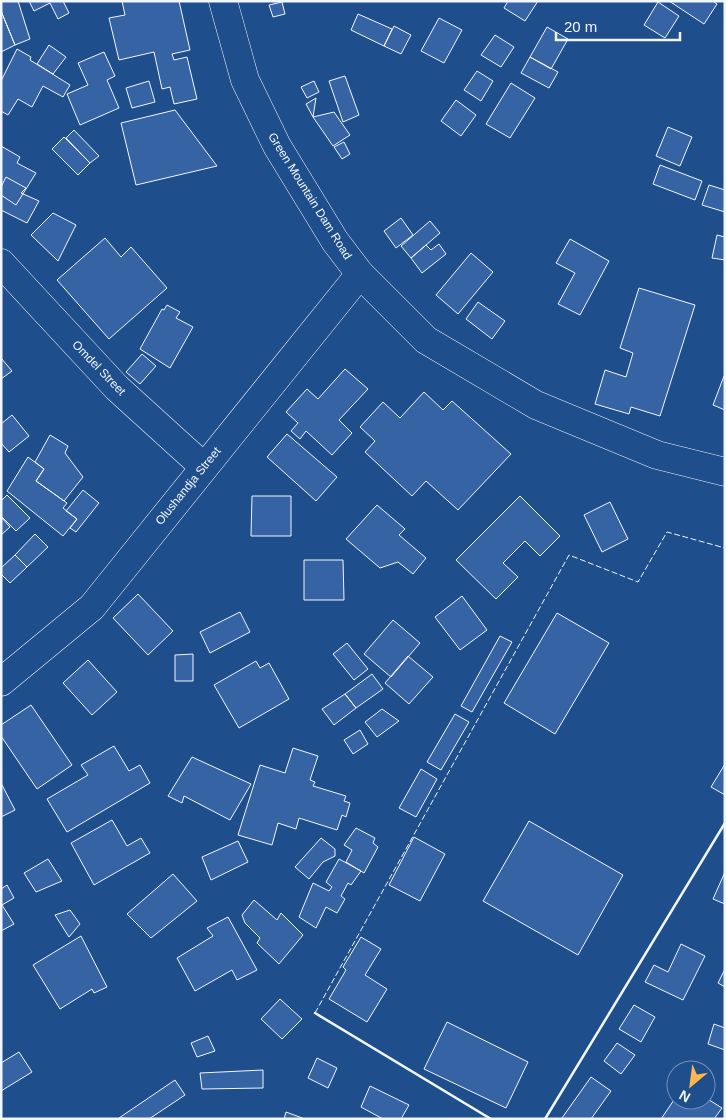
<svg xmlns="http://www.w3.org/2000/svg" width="726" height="1120" font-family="Helvetica,sans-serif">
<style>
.building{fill:#3563a3;stroke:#f2f6ff}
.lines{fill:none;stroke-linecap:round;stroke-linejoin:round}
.minor-casing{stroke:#f2f6ff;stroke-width:29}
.tertiary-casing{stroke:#f2f6ff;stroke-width:29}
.minor{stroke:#1f4e8c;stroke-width:28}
.tertiary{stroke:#1f4e8c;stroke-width:28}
.fence{stroke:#f2f6ff;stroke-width:1;stroke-dasharray:6 2.5;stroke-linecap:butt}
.wall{stroke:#f2f6ff;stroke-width:2.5}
.labels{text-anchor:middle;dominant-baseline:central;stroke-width:4;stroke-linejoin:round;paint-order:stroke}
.street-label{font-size:12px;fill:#f2f6ff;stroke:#1f4e8c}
</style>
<rect width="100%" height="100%" fill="#1f4e8c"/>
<path class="building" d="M1 1H18L30 39 15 45 1 11Z
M29 1H63L69 13 58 19 50 3 34 11Z
M122 1H179L190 50 172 54 174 60 187 57 197 99 174 104 170 87 162 89 154 52 119 60 109 18 125 15Z
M508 1H538L525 21 504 8Z
M669 1H713L717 4 704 24Z
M282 2 285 14 273 17 269 5Z
M658 2 679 16 665 38 644 25Z
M1 11 15 45 1 52Z
M358 14 392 29 384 46 351 30Z
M439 18 462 30 444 63 421 51Z
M394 26 411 35 401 54 384 46Z
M547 27 568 39 551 69 530 57Z
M495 35 514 47 501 67 481 55Z
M49 45 66 57 53 74 37 64Z
M17 49 31 57 30 60 70 85 63 97 43 86 32 107 18 99 8 115 1 111V81Z
M104 52 115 76 107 80 119 108 80 125 67 94 88 85 78 63Z
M530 57 558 72 549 88 521 73Z
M477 71 493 81 481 101 464 90Z
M345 76 359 115 343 122 329 81Z
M149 81 155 102 132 108 126 88Z
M314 81 319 92 307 98 301 87Z
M511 83 535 98 510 138 486 124Z
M316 98 313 117 306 104Z
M456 100 476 115 461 136 441 121Z
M175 110 217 166 136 185 121 123Z
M334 112 350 135 333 146 313 117Z
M668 127 692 137 680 166 656 156Z
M74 130 99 156 90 163 66 138Z
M64 137 90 163 78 175 52 149Z
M344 142 350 154 342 159 334 147Z
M1 146 20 157 17 163 36 173 16 205 1 195Z
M660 165 702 181 695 200 653 184Z
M6 177 26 188 21 193 39 201 27 223 1 210V187Z
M709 185 725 190V212L702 205Z
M53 213 76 225 58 261 31 235Z
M401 218 413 235 396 248 384 231Z
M430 221 440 233 411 258 401 246Z
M717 235 725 237V260L712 258Z
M105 238 121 257 131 247 167 288 109 339 57 280Z
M570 239 609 261 580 315 558 304 575 273 556 263Z
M439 244 446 254 422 273 411 258 426 245 431 250Z
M471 253 493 272 458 314 436 295Z
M639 288 695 305 660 416 631 407 629 414 595 404 605 370 626 377 633 353 620 348Z
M478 302 505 321 492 339 466 319Z
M167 305 180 312 176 318 193 327 170 368 140 349 162 309 164 310Z
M142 354 156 366 140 384 126 372Z
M1 358 12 371 1 379Z
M345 369 368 389 339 420 352 433 332 455 306 431 300 439 291 431 298 423 286 412 307 389 318 399Z
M724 376H725V410L713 405Z
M424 392 443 410 452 401 511 454 458 510 426 481 412 496 365 452 375 441 360 427 383 402 400 418Z
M12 415 29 436 9 452 1 443V424Z
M287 434 337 477 316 501 267 457Z
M50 435 68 446 65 453 83 477 64 501 36 481 44 469 35 462Z
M28 457 44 469 36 481 67 503 63 508 77 519 63 536 7 491Z
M83 490 99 503 76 532 70 528 77 519 66 511Z
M7 495 30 518 16 531 1 516V501Z
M252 496H291V536H251Z
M520 496 560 536 540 556 525 541 503 563 518 577 496 599 456 560Z
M610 502 628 539 602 552 584 515Z
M377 505 405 529 399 535 426 558 413 574 398 562 380 568 346 539Z
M1 517 10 527 1 535Z
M35 534 48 547 27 567 15 555Z
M15 555 27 567 10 583 1 574V568Z
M304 560H343L344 600H304Z
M138 594 173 631 148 655 113 618Z
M462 596 487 630 460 650 435 617Z
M240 612 250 632 210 653 200 632Z
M557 613 609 643 555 734 504 703Z
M393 620 420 643 391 677 364 654Z
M500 636 512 642 472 712 461 706Z
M347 643 368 669 354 680 333 654Z
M193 654V681H175V655Z
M408 656 433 677 409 704 385 683Z
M88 660 117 692 92 715 63 683Z
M256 661 260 668 269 663 289 699 239 728 214 685Z
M372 674 383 689 356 708 345 694Z
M345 694 356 708 334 725 322 709Z
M31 705 72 765 37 789 1 736V725Z
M382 709 399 721 377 737 365 722Z
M455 714 469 722 441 770 427 762Z
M360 730 368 744 353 754 344 740Z
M114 746 129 771 140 765 150 783 67 832 47 799 88 775 81 765Z
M293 748 318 756 310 780 315 782 313 786 346 796 344 801 350 803 346 817 342 815 337 830 299 818 296 829 278 823 272 845 238 835 260 765 285 773Z
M192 757 251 784 230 820 184 796 182 803 168 796Z
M725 764V795L711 787Z
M421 769 437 779 416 817 399 808Z
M1 783 15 810 1 817Z
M112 820 127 846 141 838 150 853 94 885 71 843Z
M529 821 623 875 578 955 483 901Z
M356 828 375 838 373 843 378 847 364 873 346 862 352 850 344 845Z
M414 837 445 854 420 901 389 885Z
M321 838 335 849V856L323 862 309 879 295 867Z
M238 841 248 862 211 880 202 857Z
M48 859 62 881 36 892 24 873Z
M339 859 361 871 351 885 348 883 341 896 345 899 337 913 326 907 316 928 299 917 313 883 329 891 332 887 326 882Z
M725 872V904L713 899Z
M173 874 197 901 151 938 127 914Z
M7 885 14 898 2 905 14 924 1 931V889Z
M254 900 277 920 281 913 303 935 279 964 257 943 260 938 245 923 242 915Z
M70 910 80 924 69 937 55 915Z
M228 917 257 970 237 980 232 970 195 991 177 958 213 936 207 928Z
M81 936 107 987 94 993 92 989 60 1009 33 965Z
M361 937 381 949 365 975 387 989 367 1022 329 999 346 970 343 967Z
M681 944 705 956 683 1000 645 982 654 965 668 972Z
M725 969V987L718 983Z
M280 999 302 1019 282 1039 261 1019Z
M634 1005 655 1017 641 1042 619 1029Z
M447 1022 528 1062 506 1108 424 1069Z
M714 1024 725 1028V1050L708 1044Z
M208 1036 215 1051 197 1057 191 1043Z
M617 1043 635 1055 621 1074 604 1061Z
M19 1052 32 1072 1 1091V1063Z
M317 1058 337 1068 328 1088 308 1078Z
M263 1070V1088L202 1089 200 1073Z
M591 1077 611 1091 591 1119H564L562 1118Z
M175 1080 185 1095 149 1119 119 1118Z
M370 1086 409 1105 401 1119H383L361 1107Z
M676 1097V1100H706V1098L722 1108 714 1119H661Z
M286 1112 305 1119H284Z"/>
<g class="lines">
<defs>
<path id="minor" d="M1 263 117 388 204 467
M1 682 92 607 360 274"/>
<path id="tertiary" d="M223 1 245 80 277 146 335 241 360 274 426 340 536 405 657 455 725 472"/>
</defs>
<use href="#minor" class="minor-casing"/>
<use href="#tertiary" class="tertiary-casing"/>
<use href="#minor" class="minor"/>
<use href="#tertiary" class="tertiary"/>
<path class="fence" d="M315 1013 569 555 638 582 667 532 725 548"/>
<path class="wall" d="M315 1013 491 1119
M545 1119 725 823"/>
</g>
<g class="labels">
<g class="street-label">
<text transform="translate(310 196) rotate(58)">Green Mountain Dam Road</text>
<text transform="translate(99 368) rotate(46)">Omdel Street</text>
<text transform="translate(188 486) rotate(-51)">Olushandja Street</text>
</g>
</g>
<rect width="726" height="1120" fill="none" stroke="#f2f6ff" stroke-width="5"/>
<g transform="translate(691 1085) rotate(209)"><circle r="24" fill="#1f4e8c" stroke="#7391ba"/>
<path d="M0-4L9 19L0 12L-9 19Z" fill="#ffb74d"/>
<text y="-8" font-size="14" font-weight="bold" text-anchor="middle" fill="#f2f6ff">N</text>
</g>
<path d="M556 32v8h124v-8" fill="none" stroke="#f2f6ff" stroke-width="2.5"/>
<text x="564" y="32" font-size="15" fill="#f2f6ff" stroke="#1f4e8c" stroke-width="4" paint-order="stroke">20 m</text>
</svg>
